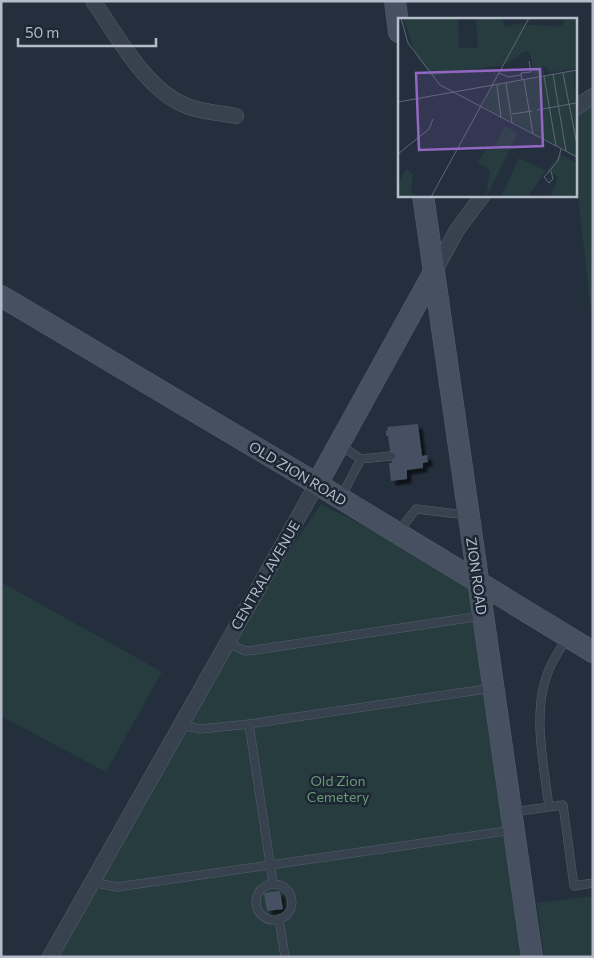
<svg xmlns="http://www.w3.org/2000/svg" width="594" height="958" font-family="Commissioner,sans-serif">
<style>
.green{fill:#263c3f}
.building{fill:#455162;filter:url(#shadow)}
.lines{fill:none;stroke-linecap:round;stroke-linejoin:round}
.lane-casing{stroke:#565f6c;stroke-width:9}
.street-casing{stroke:#565f6c;stroke-width:16}
.secondary-casing{stroke:#565f6c;stroke-width:22}
.lane{stroke:#38414e;stroke-width:8}
.street{stroke:#38414e;stroke-width:15}
.secondary{stroke:#465061;stroke-width:21}
.labels{text-anchor:middle;dominant-baseline:central;stroke-width:5;stroke-linejoin:round;paint-order:stroke}
.street-label{font-size:14px;fill:#b4bcc9;stroke:#1d2633}
.park-label{font-size:14px;fill:#6b9a76;stroke:#1d2633}
.inset-road{fill:none;stroke:#5e6776;stroke-width:1}
.view{fill:#9266c3;fill-opacity:0.15;stroke:#9266c3;stroke-width:2.5}
.inset-edge{fill:none;stroke:#b4bcc9;stroke-width:2.5}
</style>
<defs>
<filter id="shadow"><feDropShadow dx="4.5" dy="4.5" stdDeviation="1" flood-color="#0009"/></filter>
</defs>
<rect width="100%" height="100%" fill="#242f3e"/>
<path class="green" d="M593 95V329L575 169V106Z
M321 504 477 583 532 957H50L219 656Z
M1 582 162 672 106 772 1 716Z
M593 896V957H544L537 903Z"/>
<path class="building" d="M418 424 422 456 427 455 428 462 423 463V468L407 470V479L391 481 389 463H392L388 436H386V431L388 430 387 427Z
M280 891 283 909 267 911 264 893Z"/>
<g class="lines">
<defs>
<path id="lane" d="M340 445 361 459 341 497
M361 459 391 456
M399 531 416 509 466 515
M227 642 245 651 255 650 481 616
M249 724 273 883
M181 725 201 729 249 724 493 688
M549 807C544 767 533 716 546 678 550 663 560 650 567 637
M513 812 563 805 574 886 593 883
M92 882 117 887 513 830
M256 902a18 18 0 1 1 36 0a18 18 0 1 1-36 0Z
M279 919 285 957"/>
<path id="street" d="M93 1C117 35 146 91 187 106 202 112 220 113 236 116
M575 108 593 96
M434 272 457 230 483 195
M50 957 317 484"/>
<path id="secondary" d="M395 1 399 32
M423 195 532 957
M1 296 317 484 593 652
M317 484 434 272"/>
</defs>
<use href="#lane" class="lane-casing"/>
<use href="#street" class="street-casing"/>
<use href="#secondary" class="secondary-casing"/>
<use href="#lane" class="lane"/>
<use href="#street" class="street"/>
<use href="#secondary" class="secondary"/>
</g>
<g class="labels">
<g class="street-label">
<text transform="translate(298 473) rotate(31)">OLD ZION ROAD</text>
<text transform="translate(265 575) rotate(-60)">CENTRAL AVENUE</text>
<text transform="translate(477 576) rotate(82)">ZION ROAD</text>
</g>
<g class="park-label">
<text x="338" y="780">Old Zion<tspan x="338" dy="16">Cemetery</tspan></text>
</g>
</g>
<g transform="translate(398 18)">
<rect width="179" height="179" fill="#242f3e"/>
<path d="M5 0H60L61 30H80L78 0H104L107 9 118 6 165 9 166 0H179V50L151 55 149 49 144 48 146 56 136 58 132 34H126L106 47 33 58 19 39ZM176 53 179 139 85 88 94 67ZM107 108 120 115 88 179 92 153 80 144 90 128 95 131ZM162 136 179 145V179H152L160 159 149 152ZM121 140 148 153 129 179H103ZM8 151 15 156 13 174 19 179H0V166Z" fill="#263c3f"/>
<path class="inset-road" d="M3 0 10 25 42 67 179 139M101 55 110 59 123 57M165 55 179 127M155 56 168 133M146 58 158 128M124 62 123 55 133 54 131 43M126 62 135 116M108 65 114 105M99 67 103 100M0 84 179 52M139 92 178 85M114 96 134 93M0 136 31 111 35 101M153 153 155 161 151 165 146 159 160 143 163 131M33 179 131 0"/>
<path class="view" d="M142 51 145 128 21 132 18 55Z"/>
<rect width="179" height="179" class="inset-edge"/>
</g>
<rect width="594" height="958" fill="none" stroke="#b4bcc9" stroke-width="5"/>
<path d="M18 38v8h138v-8" fill="none" stroke="#b4bcc9" stroke-width="2.5"/>
<text x="25" y="38" font-size="15" fill="#b4bcc9" stroke="#1d2633" stroke-width="4" paint-order="stroke">50 m</text>
</svg>
